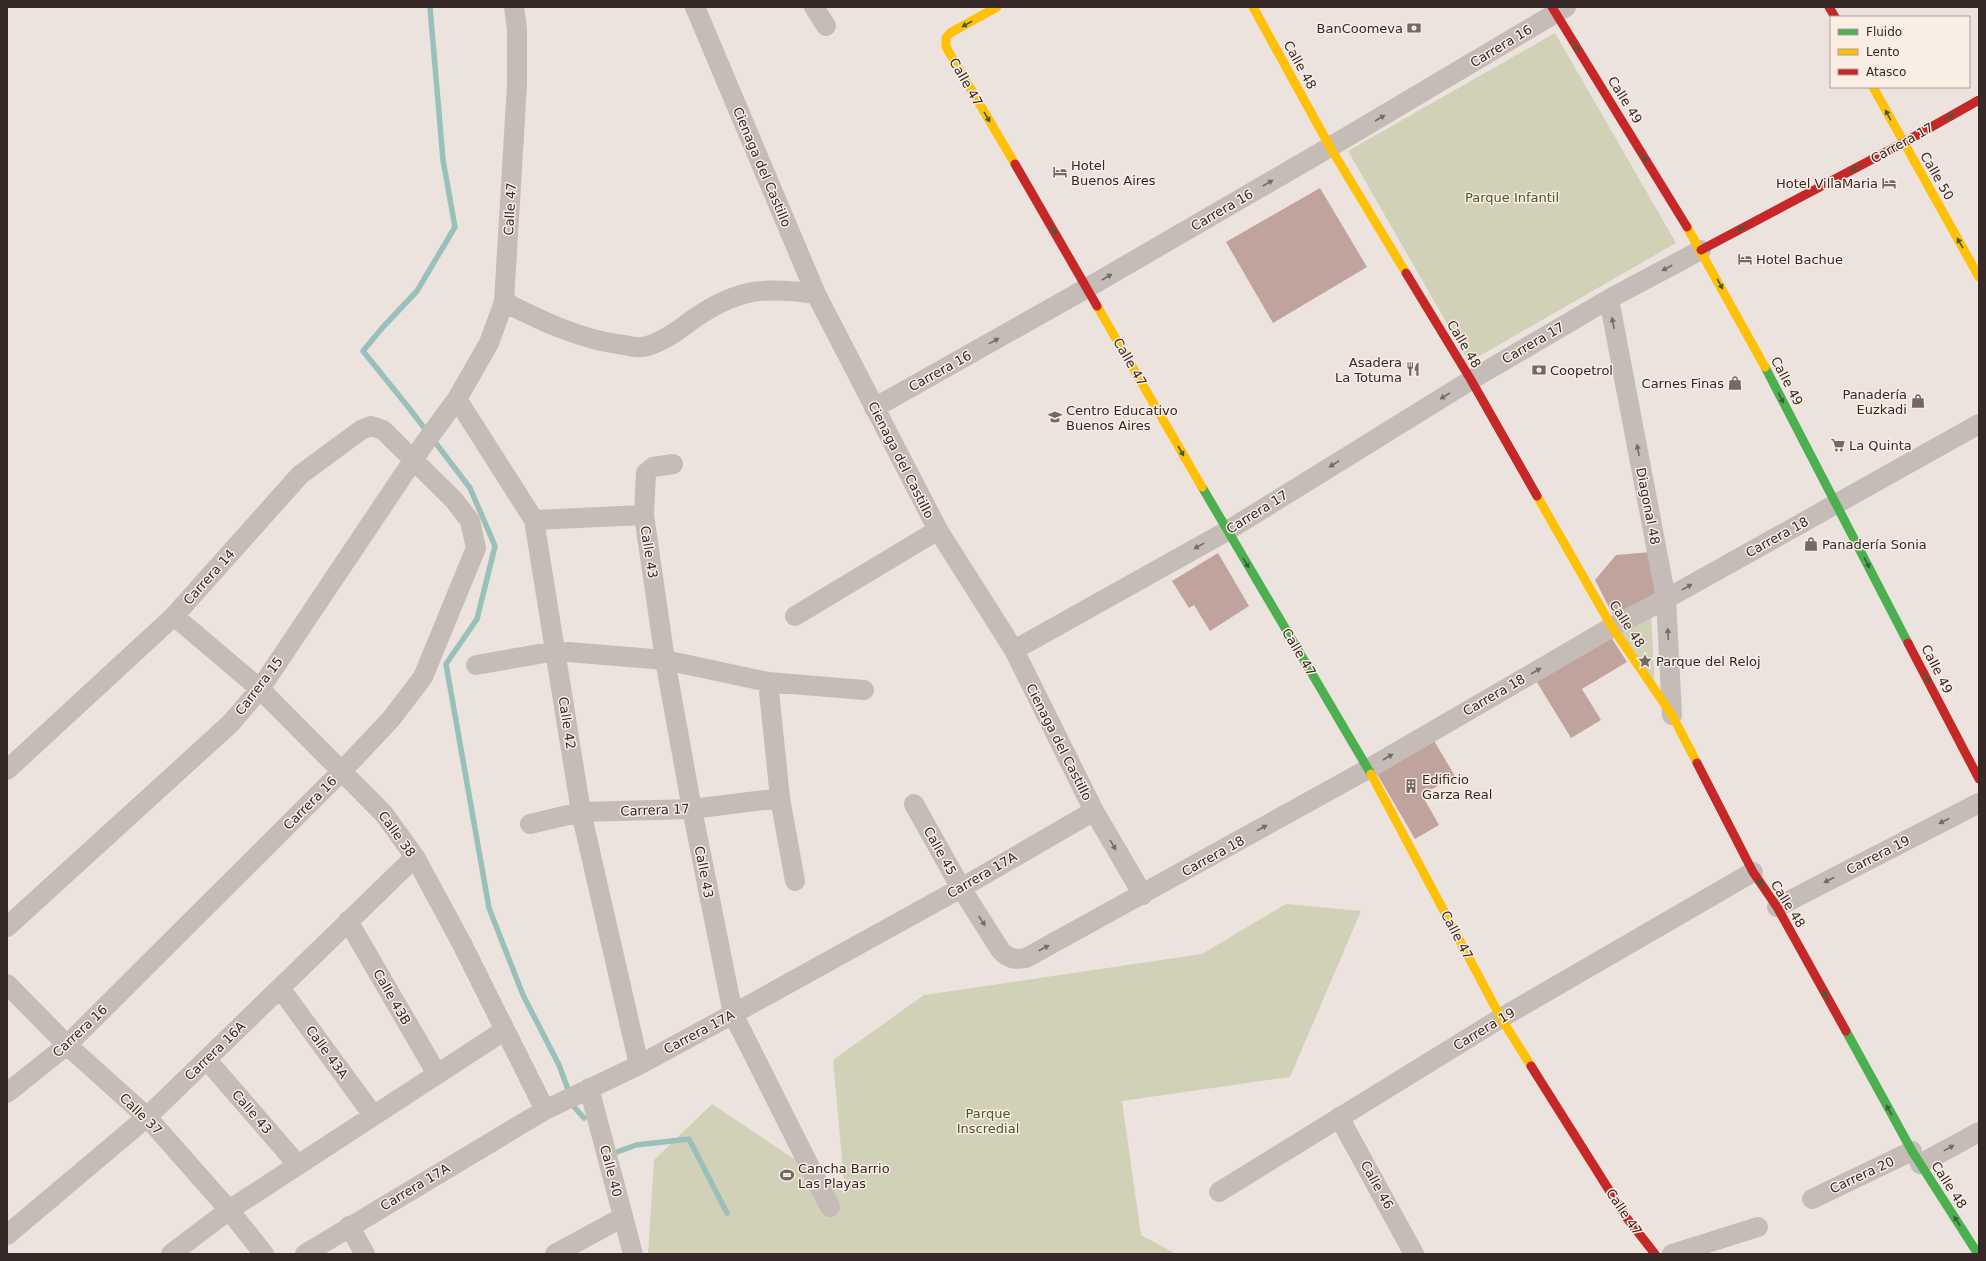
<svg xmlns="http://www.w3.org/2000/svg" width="1986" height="1261" font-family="'DejaVu Sans',sans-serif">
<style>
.green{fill:#d0d1b7}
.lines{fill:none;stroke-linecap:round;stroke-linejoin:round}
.stream{stroke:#99c0ba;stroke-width:5.5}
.building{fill:#c1a39e}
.street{stroke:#c5bbb7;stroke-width:20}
.fast{stroke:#4caf50;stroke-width:9}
.slow{stroke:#ffc107;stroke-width:9}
.jam{stroke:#c62828;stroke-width:9}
.oneway{fill:#3e5e37}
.oneway2{fill:#766a67}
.labels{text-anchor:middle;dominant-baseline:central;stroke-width:3;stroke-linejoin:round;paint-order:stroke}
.poi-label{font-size:13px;fill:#352826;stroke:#faede4;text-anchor:start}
.street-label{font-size:13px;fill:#352826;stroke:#faede4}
.park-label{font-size:13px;fill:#4b5528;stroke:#faede4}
</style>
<rect width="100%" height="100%" fill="#ece3de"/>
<path class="green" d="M1555 33 1676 243 1469 362 1348 151Z
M1651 612 1655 691 1619 631Z
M1286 904 1361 911 1290 1077 1122 1101 1141 1235 1176 1254H648L654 1160 712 1104 845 1193 833 1060 924 995 1202 954Z"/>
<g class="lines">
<path class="stream" d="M430 7 443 160 455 227 417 291 383 327 363 351 409 408 470 488 495 546 477 619 446 664 489 908 523 995 559 1065 575 1108 584 1118
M617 1152 636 1145 689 1139 727 1213"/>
</g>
<path class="building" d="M1320 188 1367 267 1273 323 1226 242Z
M1651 552 1655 594 1613 615 1595 580 1616 555Z
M1218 553 1249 606 1210 631 1194 605 1199 602 1189 608 1172 581Z
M1609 634 1627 662 1582 689 1601 720 1571 738 1535 679Z
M1433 739 1455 776 1422 795 1439 825 1415 839 1376 772Z"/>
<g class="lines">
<path class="street" d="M695 7 816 294 938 530 1014 650 1094 811 1143 895
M814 7 826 26
M1609 299 1666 599 1672 715
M504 302C542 321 581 340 624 345 629 346 636 348 642 347 659 345 679 330 692 320 736 289 764 286 816 294
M457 399 534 520 581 812 639 1065
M874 408 1087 288 1330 147 1566 7
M673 464 653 467 646 473 644 515 665 660 692 809 733 1014 830 1207
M534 520 644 515
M174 616 260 689 384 814 415 857 461 942 545 1110
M795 616 938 530
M1014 650 1227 531 1471 380 1609 299 1701 250
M476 665 556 651 665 660 768 682 864 690
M768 682 780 798 795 881
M7 770 174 616 300 475 361 430 371 426 383 430 454 500 470 521 476 548 423 677 391 719 342 771 67 1045 7 1093
M914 804 961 888 1001 951C1009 959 1015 960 1026 958L1368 769 1612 627 1666 599 1979 424
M530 824 581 812 692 809 780 798
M1777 907 1979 803
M348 921 437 1074
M7 927 231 723 260 689 424 444 457 399 489 343 504 302 517 85V29L514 7
M7 984 67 1045 147 1117 229 1210 264 1254
M280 988 373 1115
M207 1060 298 1165
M589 1088 633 1254
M1339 1117 1414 1254
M1920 1164 1979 1132
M1219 1192 1501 1018 1753 872
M1812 1199 1912 1151
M349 1226 365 1254
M7 1235 147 1117 415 857
M171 1254 229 1210 505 1030
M305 1254 545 1110 639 1065 733 1014 961 888 1094 811
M555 1254 623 1217
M1672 1254 1758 1227"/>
<path class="fast" d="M1765 367 1908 643
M1202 487 1371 774
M1846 1031 1912 1151 1978 1254"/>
<path class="slow" d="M997 7 950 33 946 38V47L1015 164
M1253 7 1330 147 1406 273
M1873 87 1979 277
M1687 227 1765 367
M1097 306 1202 487
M1537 496 1612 627 1672 715 1697 763
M1371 774 1501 1018 1531 1066"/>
<path class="jam" d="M1552 7 1687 227
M1829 7 1835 17
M1015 164 1097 306
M1701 250 1903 143 1979 100
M1406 273 1471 380 1537 496
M1908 643 1979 779
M1697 763 1753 872 1777 907 1846 1031
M1531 1066 1626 1217 1655 1254"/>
</g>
<defs><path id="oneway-solid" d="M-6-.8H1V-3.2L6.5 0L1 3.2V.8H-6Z"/></defs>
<g class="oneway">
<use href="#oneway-solid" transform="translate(967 24) rotate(151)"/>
<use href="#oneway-solid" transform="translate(1576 46) rotate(58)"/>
<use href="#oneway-solid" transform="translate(1888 115) rotate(-118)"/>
<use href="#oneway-solid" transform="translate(987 117) rotate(60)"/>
<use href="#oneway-solid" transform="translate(1949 117) rotate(-30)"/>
<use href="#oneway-solid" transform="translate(1644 157) rotate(58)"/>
<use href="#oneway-solid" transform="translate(1856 168) rotate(152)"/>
<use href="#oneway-solid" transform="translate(1741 228) rotate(152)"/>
<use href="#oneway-solid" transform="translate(1053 229) rotate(60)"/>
<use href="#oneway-solid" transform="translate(1960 243) rotate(-120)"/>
<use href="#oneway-solid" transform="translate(1720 284) rotate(61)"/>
<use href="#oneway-solid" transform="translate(1781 398) rotate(62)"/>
<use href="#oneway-solid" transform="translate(1181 451) rotate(60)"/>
<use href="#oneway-solid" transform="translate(1246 563) rotate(59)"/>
<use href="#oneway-solid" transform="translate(1867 563) rotate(63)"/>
<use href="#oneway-solid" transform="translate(1927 678) rotate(63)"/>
<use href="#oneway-solid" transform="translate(1761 884) rotate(-125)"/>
<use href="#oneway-solid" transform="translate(1826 996) rotate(-119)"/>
<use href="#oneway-solid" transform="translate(1889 1110) rotate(-119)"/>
<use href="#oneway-solid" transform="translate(1957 1221) rotate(-123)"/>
</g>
<g class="oneway2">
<use href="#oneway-solid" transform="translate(1380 118) rotate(-31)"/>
<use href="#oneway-solid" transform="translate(1268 183) rotate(-30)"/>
<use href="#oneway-solid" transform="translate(1667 268) rotate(152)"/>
<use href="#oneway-solid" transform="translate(1107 277) rotate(-30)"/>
<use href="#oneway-solid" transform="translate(1613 323) rotate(-101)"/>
<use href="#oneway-solid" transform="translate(994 341) rotate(-29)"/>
<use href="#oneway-solid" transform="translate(1445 396) rotate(148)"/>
<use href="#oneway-solid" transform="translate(1638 450) rotate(-101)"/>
<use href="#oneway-solid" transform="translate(1334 464) rotate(148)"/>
<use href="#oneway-solid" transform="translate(1199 546) rotate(151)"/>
<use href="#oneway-solid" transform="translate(1687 587) rotate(-29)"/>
<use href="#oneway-solid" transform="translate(1668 634) rotate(-93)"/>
<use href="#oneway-solid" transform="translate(1536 671) rotate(-30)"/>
<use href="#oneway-solid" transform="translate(1388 757) rotate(-30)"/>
<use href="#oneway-solid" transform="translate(1944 821) rotate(153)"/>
<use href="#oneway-solid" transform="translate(1262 828) rotate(-29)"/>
<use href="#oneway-solid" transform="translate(1113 845) rotate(60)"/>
<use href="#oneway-solid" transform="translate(1829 880) rotate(153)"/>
<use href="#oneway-solid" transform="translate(982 921) rotate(57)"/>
<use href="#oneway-solid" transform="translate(1044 948) rotate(-28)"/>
<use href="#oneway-solid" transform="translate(1949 1148) rotate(-29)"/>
</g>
<defs>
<symbol id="bank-bare" viewBox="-9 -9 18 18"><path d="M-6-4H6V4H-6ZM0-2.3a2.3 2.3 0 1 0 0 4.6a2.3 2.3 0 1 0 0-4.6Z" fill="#756966" stroke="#faede4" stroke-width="2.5" paint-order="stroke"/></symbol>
<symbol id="hotel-bare" viewBox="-9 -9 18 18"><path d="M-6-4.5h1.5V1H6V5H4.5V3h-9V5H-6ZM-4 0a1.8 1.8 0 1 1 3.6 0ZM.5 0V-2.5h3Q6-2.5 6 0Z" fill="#756966" stroke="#faede4" stroke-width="2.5" paint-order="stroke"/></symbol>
<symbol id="restaurant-bare" viewBox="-9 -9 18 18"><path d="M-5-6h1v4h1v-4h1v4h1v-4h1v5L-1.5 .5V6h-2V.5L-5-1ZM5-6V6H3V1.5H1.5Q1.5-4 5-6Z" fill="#756966" stroke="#faede4" stroke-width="2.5" paint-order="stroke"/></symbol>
<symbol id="shop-bare" viewBox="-9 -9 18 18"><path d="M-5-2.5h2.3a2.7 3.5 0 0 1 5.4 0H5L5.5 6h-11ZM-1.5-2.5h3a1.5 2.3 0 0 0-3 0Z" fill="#756966" stroke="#faede4" stroke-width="2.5" paint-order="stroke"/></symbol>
<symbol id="school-bare" viewBox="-9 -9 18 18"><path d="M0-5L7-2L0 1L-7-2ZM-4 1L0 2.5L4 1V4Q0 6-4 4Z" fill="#756966" stroke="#faede4" stroke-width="2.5" paint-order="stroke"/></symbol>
<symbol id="supermarket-bare" viewBox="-9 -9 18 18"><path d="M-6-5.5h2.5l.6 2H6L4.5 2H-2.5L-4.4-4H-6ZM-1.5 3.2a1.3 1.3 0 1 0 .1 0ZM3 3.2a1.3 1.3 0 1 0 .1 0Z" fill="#756966" stroke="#faede4" stroke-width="2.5" paint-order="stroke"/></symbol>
<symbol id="sight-bare" viewBox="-9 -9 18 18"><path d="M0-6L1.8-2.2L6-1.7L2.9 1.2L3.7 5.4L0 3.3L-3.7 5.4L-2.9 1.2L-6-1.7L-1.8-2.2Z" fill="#756966" stroke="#faede4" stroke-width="2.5" paint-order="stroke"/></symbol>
<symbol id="building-bare" viewBox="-9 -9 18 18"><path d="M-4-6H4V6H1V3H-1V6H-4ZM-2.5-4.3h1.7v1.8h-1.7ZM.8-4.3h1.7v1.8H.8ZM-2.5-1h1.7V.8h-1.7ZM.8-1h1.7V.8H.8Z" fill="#756966" stroke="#faede4" stroke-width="2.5" paint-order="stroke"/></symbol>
<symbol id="stadium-bare" viewBox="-9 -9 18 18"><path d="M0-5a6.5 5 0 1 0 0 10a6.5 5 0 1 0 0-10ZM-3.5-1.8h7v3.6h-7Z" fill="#756966" stroke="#faede4" stroke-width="2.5" paint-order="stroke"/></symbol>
</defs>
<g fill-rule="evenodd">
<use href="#bank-bare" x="1404" y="18" width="20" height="20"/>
<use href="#hotel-bare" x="1050" y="162" width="20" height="20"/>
<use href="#hotel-bare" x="1879" y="173" width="20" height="20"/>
<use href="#hotel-bare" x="1735" y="249" width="20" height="20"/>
<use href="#restaurant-bare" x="1403" y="359" width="20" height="20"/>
<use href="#bank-bare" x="1529" y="360" width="20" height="20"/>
<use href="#shop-bare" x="1725" y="373" width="20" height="20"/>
<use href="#shop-bare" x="1908" y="391" width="20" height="20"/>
<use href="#school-bare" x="1045" y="407" width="20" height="20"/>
<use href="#supermarket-bare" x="1828" y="435" width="20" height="20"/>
<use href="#shop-bare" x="1801" y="534" width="20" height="20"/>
<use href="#sight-bare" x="1635" y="651" width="20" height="20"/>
<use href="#building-bare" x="1401" y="776" width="20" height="20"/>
<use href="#stadium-bare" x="777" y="1165" width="20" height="20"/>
</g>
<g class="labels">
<g class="poi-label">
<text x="1403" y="28" text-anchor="end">BanCoomeva</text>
<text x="1071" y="165">Hotel<tspan x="1071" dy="15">Buenos Aires</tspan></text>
<text x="1878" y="183" text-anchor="end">Hotel VillaMaria</text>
<text x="1756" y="259">Hotel Bachue</text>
<text x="1402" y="362" text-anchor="end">Asadera<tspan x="1402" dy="15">La Totuma</tspan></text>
<text x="1550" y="370">Coopetrol</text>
<text x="1724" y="383" text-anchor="end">Carnes Finas</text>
<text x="1907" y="394" text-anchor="end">Panadería<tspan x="1907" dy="15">Euzkadi</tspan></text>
<text x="1066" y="410">Centro Educativo<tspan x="1066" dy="15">Buenos Aires</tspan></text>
<text x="1849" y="445">La Quinta</text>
<text x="1822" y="544">Panadería Sonia</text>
<text x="1656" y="661">Parque del Reloj</text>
<text x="1422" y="779">Edificio<tspan x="1422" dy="15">Garza Real</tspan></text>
<text x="798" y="1168">Cancha Barrio<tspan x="798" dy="15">Las Playas</tspan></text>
</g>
<g class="street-label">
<text transform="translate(1501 46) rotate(-31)">Carrera 16</text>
<text transform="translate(1300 65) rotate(61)">Calle 48</text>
<text transform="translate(966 82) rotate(60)">Calle 47</text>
<text transform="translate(1625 100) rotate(58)">Calle 49</text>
<text transform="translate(1902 143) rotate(-29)">Carrera 17</text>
<text transform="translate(762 167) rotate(67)">Cienaga del Castillo</text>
<text transform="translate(1937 176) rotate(60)">Calle 50</text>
<text transform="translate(510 209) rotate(-87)">Calle 47</text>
<text transform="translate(1222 210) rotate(-30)">Carrera 16</text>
<text transform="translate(1533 343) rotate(-30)">Carrera 17</text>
<text transform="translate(1464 344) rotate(59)">Calle 48</text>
<text transform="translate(1130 362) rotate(60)">Calle 47</text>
<text transform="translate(940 371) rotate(-29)">Carrera 16</text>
<text transform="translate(1787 381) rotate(62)">Calle 49</text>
<text transform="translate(901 460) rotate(63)">Cienaga del Castillo</text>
<text transform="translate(1648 506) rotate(79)">Diagonal 48</text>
<text transform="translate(1257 512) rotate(-32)">Carrera 17</text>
<text transform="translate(1777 537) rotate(-29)">Carrera 18</text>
<text transform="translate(649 552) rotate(81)">Calle 43</text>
<text transform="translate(209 577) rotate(-48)">Carrera 14</text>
<text transform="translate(1627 624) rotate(57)">Calle 48</text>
<text transform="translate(1299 652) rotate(59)">Calle 47</text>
<text transform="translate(1937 669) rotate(63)">Calle 49</text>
<text transform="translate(259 686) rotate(-53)">Carrera 15</text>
<text transform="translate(1494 695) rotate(-30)">Carrera 18</text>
<text transform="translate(567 723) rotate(81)">Calle 42</text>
<text transform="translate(1059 742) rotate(63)">Cienaga del Castillo</text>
<text transform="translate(310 803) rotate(-45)">Carrera 16</text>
<text transform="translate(655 810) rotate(-2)">Carrera 17</text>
<text transform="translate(397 834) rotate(54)">Calle 38</text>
<text transform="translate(940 851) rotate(61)">Calle 45</text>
<text transform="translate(1878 855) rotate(-27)">Carrera 19</text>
<text transform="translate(1213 856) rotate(-29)">Carrera 18</text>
<text transform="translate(704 872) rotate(79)">Calle 43</text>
<text transform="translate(982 875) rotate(-30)">Carrera 17A</text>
<text transform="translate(1788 904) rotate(58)">Calle 48</text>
<text transform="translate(1457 935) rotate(62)">Calle 47</text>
<text transform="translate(392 997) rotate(60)">Calle 43B</text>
<text transform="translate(1484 1029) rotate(-31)">Carrera 19</text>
<text transform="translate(80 1031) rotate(-43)">Carrera 16</text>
<text transform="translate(699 1032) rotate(-28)">Carrera 17A</text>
<text transform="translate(215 1051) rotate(-44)">Carrera 16A</text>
<text transform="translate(327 1052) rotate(54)">Calle 43A</text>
<text transform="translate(252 1112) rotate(49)">Calle 43</text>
<text transform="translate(141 1114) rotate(44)">Calle 37</text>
<text transform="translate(611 1171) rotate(75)">Calle 40</text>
<text transform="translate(1862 1175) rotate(-25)">Carrera 20</text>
<text transform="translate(1377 1185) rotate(61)">Calle 46</text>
<text transform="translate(1949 1185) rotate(57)">Calle 48</text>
<text transform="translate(415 1187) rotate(-31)">Carrera 17A</text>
<text transform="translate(1624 1212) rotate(56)">Calle 47</text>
</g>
<g class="park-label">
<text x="1512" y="197">Parque Infantil</text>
<text x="988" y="1113">Parque<tspan x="988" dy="15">Inscredial</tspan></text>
</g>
</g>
<rect width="1986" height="1261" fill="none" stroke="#352826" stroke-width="16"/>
<rect x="1830" y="16" width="140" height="72" fill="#faede4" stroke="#ab9e98"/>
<rect x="1838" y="29" width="20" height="6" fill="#4caf50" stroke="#ab9e98"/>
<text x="1866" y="36" font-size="12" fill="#352826">Fluido</text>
<rect x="1838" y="49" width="20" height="6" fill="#ffc107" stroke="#ab9e98"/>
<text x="1866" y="56" font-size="12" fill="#352826">Lento</text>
<rect x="1838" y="69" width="20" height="6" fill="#c62828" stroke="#ab9e98"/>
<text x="1866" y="76" font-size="12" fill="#352826">Atasco</text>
</svg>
